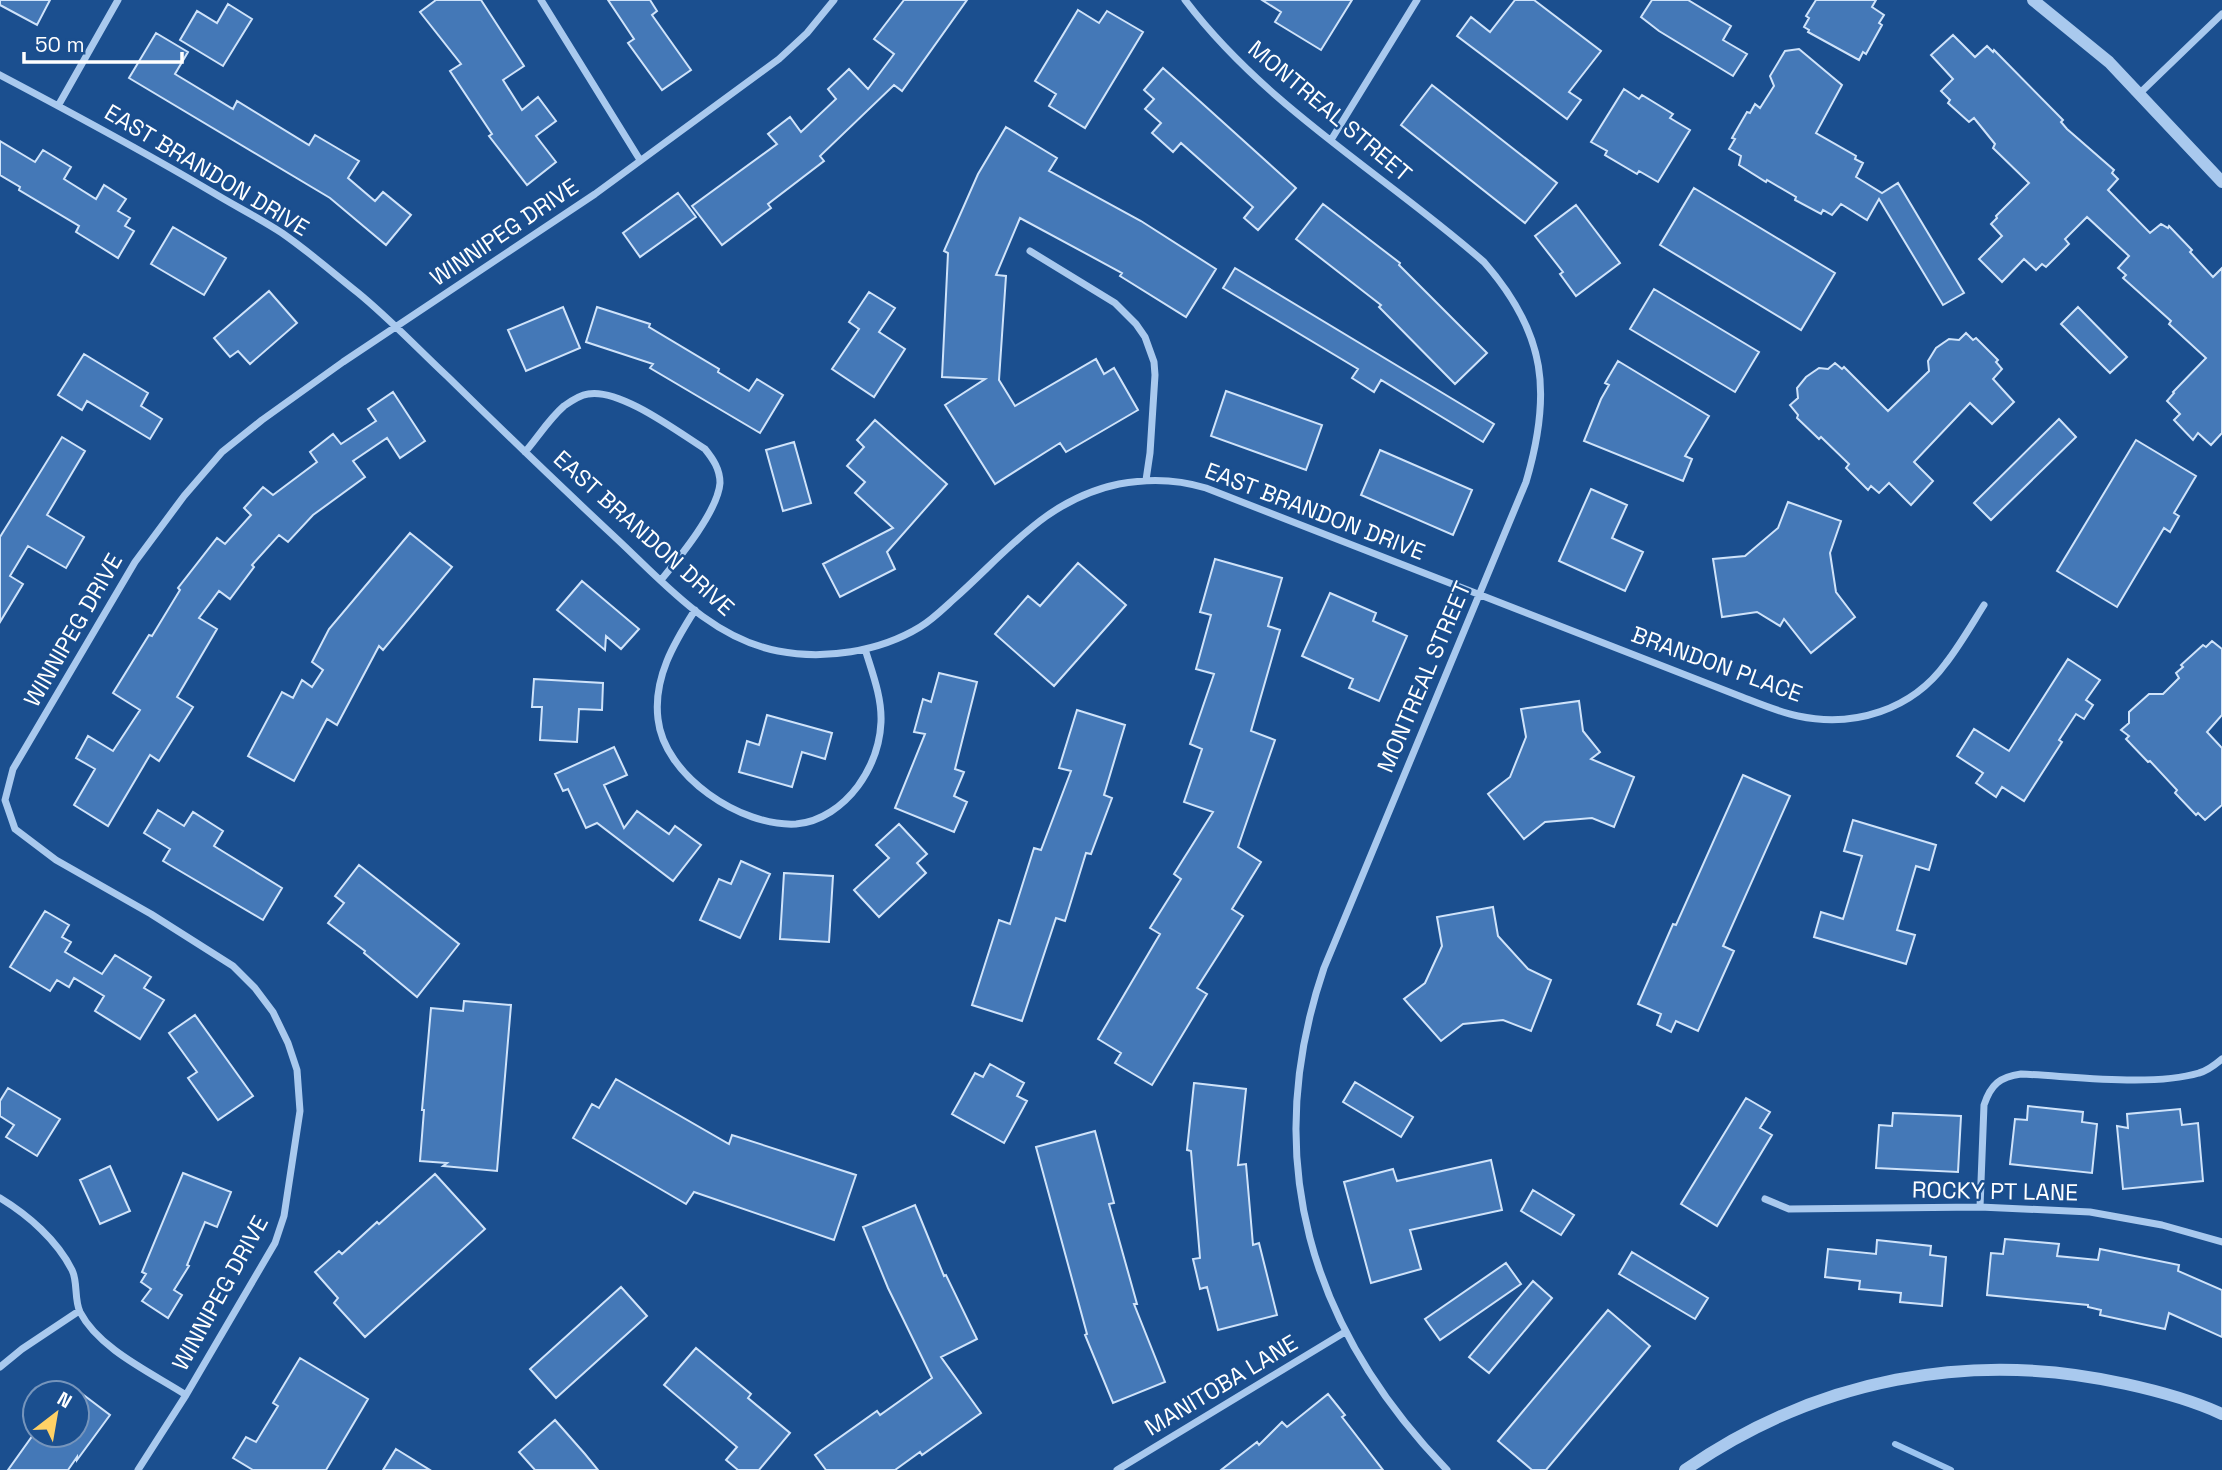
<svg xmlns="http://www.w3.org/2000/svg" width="2222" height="1470" font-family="'Space Grotesk',sans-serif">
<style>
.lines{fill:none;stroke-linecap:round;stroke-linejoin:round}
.stream{stroke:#9cc4f0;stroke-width:6}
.building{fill:#4478b7;stroke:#cfe3fa;stroke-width:2}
.minor{stroke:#a9c9ee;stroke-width:7}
.tertiary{stroke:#a9c9ee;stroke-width:12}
.labels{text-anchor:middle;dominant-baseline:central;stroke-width:5;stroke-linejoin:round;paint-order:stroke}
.street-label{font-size:23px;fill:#fff;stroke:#1b4f8f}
</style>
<rect width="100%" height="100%" fill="#1b4f8f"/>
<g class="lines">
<path class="stream" d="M1895 1444 1951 1470"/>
</g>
<path class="building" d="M0 0H50L37 25 0 5Z
M436 0H481L524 66 503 80 522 110 538 97 556 121 536 136 556 162 527 185 489 136 492 134 450 71 461 64 420 12Z
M608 0H650L657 11 652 15 691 70 662 90 628 43 634 39Z
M904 0H967L902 91 894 85 820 156 824 161 768 204 771 208 722 245 692 206 777 144 768 134 790 117 801 132 836 99 828 89 849 69 868 89 894 54 874 39Z
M1262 0H1352L1321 50 1275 22 1281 12Z
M1515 0H1534L1601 51 1569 92 1581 100 1567 119 1457 36 1471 17 1490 32Z
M1652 0H1688L1731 26 1723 40 1747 54 1733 76 1659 31 1641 17Z
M1816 0H1876L1872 7 1884 15 1879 23 1882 25 1866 54 1863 52 1859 60 1808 32 1809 30 1804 27 1809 18 1806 16Z
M228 4 252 19 223 66 180 40 197 11 217 23Z
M1078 10 1099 23 1107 11 1143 32 1085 128 1049 106 1056 94 1035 81Z
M156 33 188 52 175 74 233 109 237 101 309 145 315 135 359 161 348 178 375 201 383 192 411 215 386 245 330 198 129 78Z
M1953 35 1975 57 1987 46 1993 52 1994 50 2063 120 2061 122 2067 129 2114 170 2112 173 2118 179 2108 190 2150 233 2161 224 2168 228 2169 226 2192 250 2190 252 2213 277 2222 268V433L2211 445 2198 433 2193 440 2174 420 2180 414 2167 401 2174 393 2173 392 2206 358 2169 324 2171 321 2123 278 2126 275 2118 268 2129 256 2087 217 2065 239 2069 244 2046 267 2042 264 2036 270 2024 259 2002 282 1979 259 2002 236 1991 224 1997 218 1996 216 2029 183 1993 148 1995 144 1974 118 1969 122 1948 103 1950 100 1941 91 1953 79 1931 55Z
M1799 49 1842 85 1816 133 1856 156 1855 159 1863 163 1856 177 1882 193 1898 183 1964 293 1943 305 1879 199 1867 220 1841 204 1832 215 1823 210 1821 214 1795 200 1796 197 1767 180 1766 182 1739 165 1741 156 1729 149 1735 139 1732 138 1747 112 1750 113 1755 104 1760 108 1774 86 1770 76 1785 51Z
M1163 68 1296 188 1258 230 1244 218 1253 207 1181 143 1173 152 1152 133 1161 123 1145 109 1154 99 1144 90Z
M1432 85 1557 183 1525 223 1401 125Z
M1624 89 1639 99 1642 95 1673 114 1670 118 1690 130 1658 182 1639 171 1637 174 1605 155 1607 151 1591 142Z
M1006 127 1057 158 1049 171 1141 221 1216 269 1186 317 1120 276 1122 273 1020 218 996 275 1006 276 999 380 1015 406 1096 359 1104 374 1114 368 1138 410 1066 452 1060 443 995 484 945 405 985 379 942 377 948 253 944 251 978 174Z
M0 141 35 162 43 150 71 167 64 179 96 199 104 185 126 199 118 211 130 218 125 226 134 231 118 258 76 232 79 226 19 190 20 187 0 175Z
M1694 188 1835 273 1801 330 1660 245Z
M678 193 696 217 640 257 623 233Z
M1323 204 1400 263 1399 265 1487 353 1455 384 1379 307 1381 305 1296 239Z
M1576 205 1620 263 1576 296 1560 274 1563 272 1535 236Z
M173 227 226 258 204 295 151 264Z
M1235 268 1494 424 1483 442 1381 380 1374 392 1352 378 1358 369 1223 288Z
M1654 289 1759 352 1735 392 1630 329Z
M269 291 297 323 250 364 238 351 230 357 214 338Z
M869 292 895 308 879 332 905 349 874 397 832 369 859 329 849 322Z
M563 307 580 348 526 371 508 330Z
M597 307 650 324 649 327 719 369 718 372 749 391 757 379 783 395 760 433 650 368 653 364 586 342Z
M2078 307 2127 357 2110 373 2061 324Z
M1966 333 1973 340 1976 338 1998 360 1996 362 2002 369 1993 379 2014 402 1992 424 1970 403 1914 462 1933 481 1911 505 1889 483 1879 493 1871 486 1868 490 1846 468 1849 464 1821 437 1819 439 1797 418 1798 415 1790 405 1798 398 1797 388 1806 377 1819 368 1828 369 1835 363 1842 369 1844 367 1888 411 1929 371 1928 361 1936 348 1949 339 1959 340Z
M84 354 148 393 141 406 162 419 150 439 87 401 82 410 58 395Z
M1618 361 1709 416 1685 456 1692 459 1683 481 1584 441 1601 399 1609 385 1605 383Z
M1226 391 1322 425 1306 470 1211 436Z
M393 392 425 441 400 458 387 438 353 461 365 477 313 515 288 542 279 535 252 565 254 567 230 599 219 591 199 618 217 629 177 697 193 707 159 761 150 755 108 826 74 805 95 769 76 758 88 736 113 751 140 710 113 693 149 635 152 636 180 590 178 588 217 538 225 544 251 515 244 508 263 487 273 495 317 462 310 452 333 434 341 444 376 421 368 409Z
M2059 419 2076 437 1991 520 1974 503Z
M875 420 947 484 887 552 895 569 840 597 823 564 893 528 855 493 865 482 847 466 864 447 857 440Z
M62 437 85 451 47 515 84 537 66 568 28 546 10 576 23 584 0 622V537Z
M2136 440 2196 476 2174 513 2179 516 2170 532 2164 528 2117 607 2057 571Z
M794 442 811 503 783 511 766 450Z
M1380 450 1472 490 1453 535 1361 495Z
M1591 489 1627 505 1612 538 1643 552 1625 591 1559 561Z
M1788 502 1841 521 1830 553 1836 592 1855 617 1811 653 1784 619 1780 626 1757 612 1722 617 1713 559 1745 556 1778 528Z
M410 533 452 567 383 650 379 646 337 725 327 719 294 781 248 756 282 692 293 698 302 680 312 687 323 670 312 662 329 629Z
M1215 559 1282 578 1268 626 1280 630 1251 731 1275 740 1238 847 1261 862 1232 909 1243 916 1197 988 1207 994 1152 1085 1115 1063 1121 1053 1098 1039 1160 934 1150 928 1181 879 1174 874 1213 812 1184 802 1202 749 1190 744 1214 674 1196 669 1211 615 1200 612Z
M1078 563 1126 605 1054 686 995 634 1028 596 1040 606Z
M582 581 639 629 621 649 606 636 605 650 557 610Z
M1330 593 1376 613 1373 621 1407 636 1379 701 1349 688 1353 679 1302 656Z
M2212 641 2222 649V715L2207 732 2222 748V805L2205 820 2198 813 2196 815 2175 793 2177 790 2150 761 2148 762 2126 739 2129 736 2121 730 2129 723V712L2149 694H2163L2179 678 2176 673 2183 667 2181 665 2203 645 2206 647Z
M2068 659 2100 680 2086 700 2093 705 2084 719 2076 714 2059 740 2062 742 2024 801 2002 787 1996 797 1976 783 1983 773 1957 756 1974 729 2009 751Z
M939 673 977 682 955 769 964 772 954 796 967 802 954 832 895 808 925 734 914 732 923 699 931 702Z
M534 679 603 683 602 710 579 709 577 742 540 740 542 707H532Z
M1579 701 1583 731 1600 752 1591 759 1634 777 1614 827 1592 818 1545 822 1524 839 1488 794 1510 777 1526 737 1521 709Z
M1077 710 1125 725 1104 795 1112 798 1091 854 1086 853 1065 921 1056 918 1022 1021 972 1005 999 920 1010 924 1034 848 1041 850 1071 771 1059 768Z
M767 715 832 733 825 759 802 752 792 787 739 772 747 741 759 745Z
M614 747 627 775 604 785 624 828 637 811 669 834 675 826 701 845 673 881 597 823 586 828 568 789 563 791 555 774Z
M1743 775 1790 796 1723 946 1734 951 1698 1031 1676 1021 1671 1032 1657 1025 1661 1014 1638 1004 1673 924 1676 925Z
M158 810 184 826 193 812 223 831 214 846 282 888 263 920 163 861 170 849 144 833Z
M1853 820 1936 845 1929 870 1916 866 1897 930 1915 935 1906 964 1814 937 1821 912 1843 919 1862 856 1844 851Z
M899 824 927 854 917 863 926 873 879 917 854 890 889 858 876 845Z
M741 861 770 874 740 938 700 920 719 879 731 884Z
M359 865 459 944 417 997 364 953 365 951 328 923 344 903 335 896Z
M784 873 833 876 829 942 780 939Z
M1493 907 1498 936 1528 969 1551 980 1531 1031 1503 1020 1463 1024 1441 1041 1404 999 1425 983 1442 946 1437 917Z
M45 911 69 925 62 937 71 942 65 952 102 974 115 955 151 977 144 988 164 1000 140 1039 95 1011 104 996 74 978 69 987 57 980 50 991 10 967Z
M464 1001 511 1005 497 1171 443 1166 447 1163 420 1161 424 1110H422L431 1008 463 1011Z
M195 1015 253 1096 218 1120 188 1078 197 1072 169 1033Z
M990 1064 1024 1083 1017 1096 1027 1101 1004 1143 952 1114 975 1073 983 1077Z
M616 1079 729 1144 732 1135 856 1175 834 1240 694 1192 686 1204 573 1138 592 1104 599 1108Z
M1355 1082 1413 1117 1401 1137 1343 1102Z
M1194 1083 1246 1089 1238 1165 1246 1164 1253 1245 1259 1243 1277 1315 1218 1330 1207 1287 1200 1289 1193 1259 1200 1258 1191 1151 1187 1150Z
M8 1088 60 1119 37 1156 6 1137 14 1125 0 1116V1101Z
M1746 1098 1770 1112 1760 1128 1772 1135 1717 1226 1681 1204Z
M2028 1106 2083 1112 2082 1122 2097 1124 2092 1173 2010 1164 2015 1119 2027 1120Z
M2180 1109 2182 1125 2198 1123 2203 1181 2123 1189 2117 1126 2128 1128 2127 1114Z
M1893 1113 1961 1116 1958 1172 1876 1168 1879 1125 1892 1126Z
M1095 1131 1114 1203 1109 1204 1137 1304H1134L1165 1382 1113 1403 1085 1335 1087 1334 1036 1147Z
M1491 1160 1502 1210 1410 1230 1421 1269 1371 1283 1344 1182 1393 1169 1397 1181Z
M110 1166 130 1211 100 1224 80 1180Z
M183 1173 231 1192 217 1227 205 1222 187 1265 189 1266 174 1290 182 1295 168 1318 142 1301 151 1289 141 1282 146 1274 142 1272Z
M435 1174 485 1229 365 1337 334 1303 338 1298 315 1272 339 1251 342 1254 377 1222 379 1224Z
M1533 1190 1574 1215 1561 1235 1521 1211Z
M915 1205 944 1276 946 1275 977 1339 941 1357 981 1413 922 1455 920 1452 895 1470H826L815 1455 877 1411 880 1415 932 1378 888 1288 863 1227Z
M2005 1239 2059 1244 2057 1256 2098 1260 2100 1249 2179 1265 2178 1271 2222 1290V1337L2169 1313 2165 1329 2100 1315 2101 1310 2088 1307V1305L1987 1295 1991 1253 2003 1254Z
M1877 1240 1931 1246 1930 1255 1946 1257 1942 1306 1900 1302 1901 1293 1859 1289 1860 1281 1825 1277 1828 1249 1876 1254Z
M1632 1252 1708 1298 1695 1319 1619 1274Z
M1506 1263 1521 1284 1440 1340 1425 1319Z
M1533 1281 1552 1298 1489 1373 1469 1357Z
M621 1287 647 1316 556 1398 530 1369Z
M1608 1310 1650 1346 1546 1470H1532L1498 1441Z
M696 1348 751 1394 748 1398 790 1433 759 1470H738L726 1460 737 1447 664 1385Z
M300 1358 368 1399 326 1470H253L233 1458 246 1437 256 1442 278 1406 273 1403Z
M77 1390 110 1415 77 1460V1457L68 1470H8L33 1435H77Z
M1328 1394 1345 1415 1342 1417 1383 1470H1221L1257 1442 1259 1445 1282 1422 1287 1427Z
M555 1420 585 1454 598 1470H535L519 1452Z
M396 1449 430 1470H383Z"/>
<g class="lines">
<path class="minor" d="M541 0 640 160
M1185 0C1266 107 1385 175 1484 262 1547 334 1552 394 1526 482L1324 968C1259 1159 1310 1328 1447 1470
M0 75C72 113 143 151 212 192 235 206 259 218 282 233 308 251 332 272 357 292 389 318 418 349 448 377 504 432 560 486 618 540 665 584 711 638 778 651 824 660 879 652 920 627 932 620 943 609 954 599 1007 552 1046 499 1119 484 1150 478 1177 479 1206 488L1742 697C1760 704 1779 712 1798 716 1854 728 1912 710 1946 663 1960 645 1972 624 1984 605
M2140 93 2222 14
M58 106 118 0
M1331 140 1417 0
M1030 251 1115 303 1136 324 1145 337 1154 362 1155 375 1150 453 1146 480
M525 452C538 437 549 419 564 406 571 401 580 395 588 394 620 388 678 432 705 449 713 459 720 469 720 483 718 511 679 558 661 580
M695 610C674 643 653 678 658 719 664 776 741 827 796 824 821 822 843 806 858 786 871 768 880 745 881 722 882 697 872 672 865 649
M0 1198C28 1215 57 1240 72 1270 78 1282 74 1299 80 1312 99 1349 152 1373 186 1395
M1765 1199 1789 1209 1980 1207 2090 1212 2162 1225 2222 1242
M1980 1207 1984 1105C1991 1084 2000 1077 2021 1074 2071 1076 2152 1087 2199 1073 2207 1071 2215 1065 2222 1059
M0 1367 22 1349 79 1311
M138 1470 186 1395 275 1243 284 1216 300 1111 297 1070 288 1043 273 1012 255 988 233 966 151 914 56 860 15 829 5 800 13 769 135 562 184 496 222 452 262 420 343 362 595 194 779 59 807 33 834 0
M1117 1470 1345 1332"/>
<path class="tertiary" d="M2033 0 2109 62 2222 182
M1685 1470C1816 1379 1970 1349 2126 1384 2158 1391 2192 1400 2222 1414"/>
</g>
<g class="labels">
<g class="street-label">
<text transform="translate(1330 111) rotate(40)">MONTREAL STREET</text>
<text transform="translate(207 170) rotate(31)">EAST BRANDON DRIVE</text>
<text transform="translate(504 232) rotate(-34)">WINNIPEG DRIVE</text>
<text transform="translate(1315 511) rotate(21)">EAST BRANDON DRIVE</text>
<text transform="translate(644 533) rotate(42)">EAST BRANDON DRIVE</text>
<text transform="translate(73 630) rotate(-60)">WINNIPEG DRIVE</text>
<text transform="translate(1717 664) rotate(20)">BRANDON PLACE</text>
<text transform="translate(1424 677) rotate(-67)">MONTREAL STREET</text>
<text transform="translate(1995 1191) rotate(1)">ROCKY PT LANE</text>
<text transform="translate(220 1293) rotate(-61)">WINNIPEG DRIVE</text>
<text transform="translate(1221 1385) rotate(-31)">MANITOBA LANE</text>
</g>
</g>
<g transform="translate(56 1414) rotate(31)"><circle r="33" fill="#1b4f8f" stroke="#7695bc" stroke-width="2"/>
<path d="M0-5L12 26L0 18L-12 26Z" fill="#ffd166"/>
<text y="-10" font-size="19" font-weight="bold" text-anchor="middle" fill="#ffffff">N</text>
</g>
<path d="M24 52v10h158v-10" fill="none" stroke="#ffffff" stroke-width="3.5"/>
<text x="35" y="52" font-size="21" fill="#ffffff" stroke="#1b4f8f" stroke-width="5" paint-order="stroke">50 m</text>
</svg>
